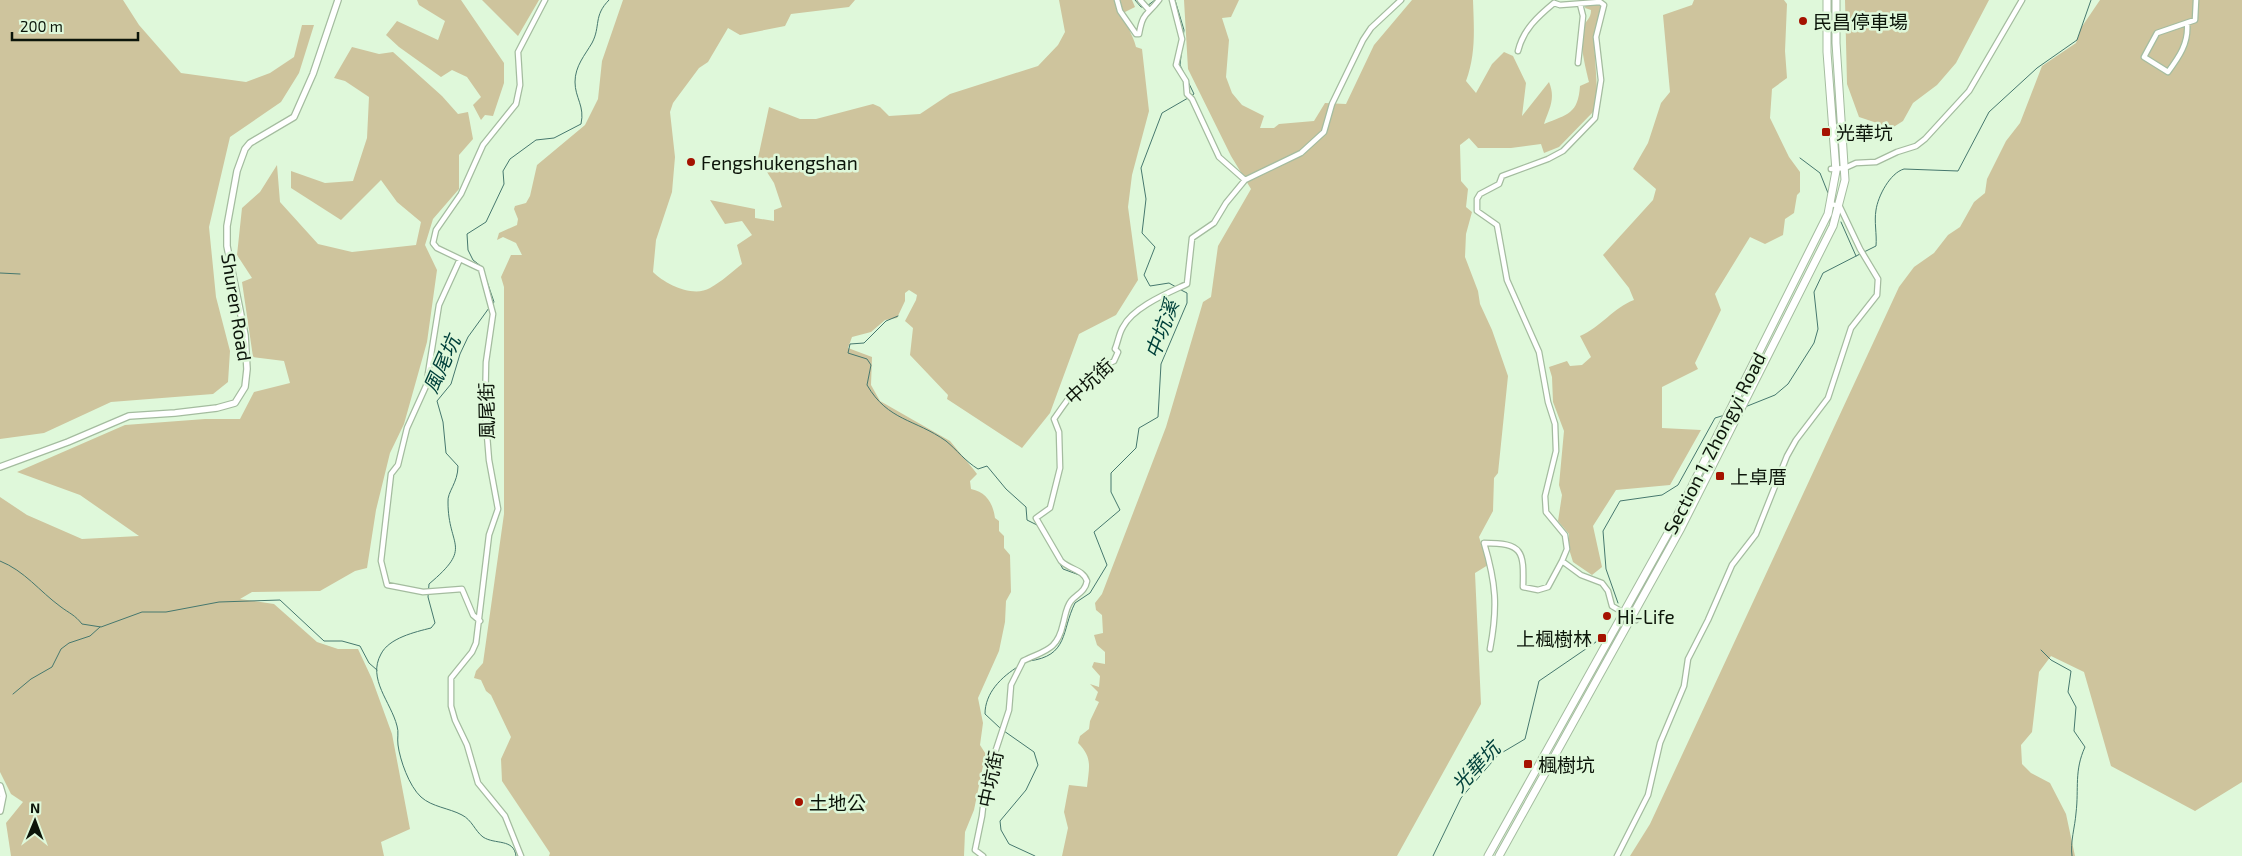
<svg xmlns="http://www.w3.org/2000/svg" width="2242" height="856" font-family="'Exo 2','Noto Sans TC',sans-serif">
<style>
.green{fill:#cec49d}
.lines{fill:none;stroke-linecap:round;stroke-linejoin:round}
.stream{stroke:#46786e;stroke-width:1}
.minor-casing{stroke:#a4bc9f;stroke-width:7}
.tertiary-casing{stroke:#a4bc9f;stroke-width:8}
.secondary-casing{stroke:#a4bc9f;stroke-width:9}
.minor{stroke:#fff;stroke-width:4.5}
.tertiary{stroke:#fff;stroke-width:5.5}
.secondary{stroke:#fff;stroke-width:7}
.poi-dot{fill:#a51200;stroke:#dff8da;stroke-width:2}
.labels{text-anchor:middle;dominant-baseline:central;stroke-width:5;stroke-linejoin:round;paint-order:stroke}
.poi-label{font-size:19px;fill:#0c150a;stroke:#dff8da;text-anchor:start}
.street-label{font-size:19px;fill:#0c150a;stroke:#dff8da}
.water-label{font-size:20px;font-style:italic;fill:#00413b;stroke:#dff8da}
</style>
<rect width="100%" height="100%" fill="#dff8da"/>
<path class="green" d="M0 0H123L139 25 181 73 246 82 270 73 294 57 302 25H314L299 73 281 102 230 137 209 227 216 297 230 351 228 382 213 394 111 402 44 433 0 439Z
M417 0H461L504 63V83L493 116 485 115 481 120 473 105 481 97 467 77 452 70 441 77 399 47 386 35 397 21 438 40 445 21 419 5Z
M482 0H539L518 36Z
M623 0H855L849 7 791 14 785 26 740 35 728 28 708 62 699 68 673 103 670 112 675 157 672 192 656 240 653 272C665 284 693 298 710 288 721 282 732 272 742 264L737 245 752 235 742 221 725 224 710 200 755 209V218L774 221V210L782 207 774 183 758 158 769 107 800 119H816L873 104 880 107 889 116 920 114 950 94 1038 66 1058 45 1065 32 1059 0H1132L1135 7 1125 12C1125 26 1133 34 1136 47L1142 49 1149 111 1132 175 1128 207 1138 280 1116 315 1079 334 1050 413 1022 448 947 399 948 395 910 355 913 328 905 321 916 300 917 295 909 290 905 293V301L897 318 885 320 871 332 852 337 848 348 872 357 871 385 880 401 950 441 974 470 977 474 970 481 971 489C986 492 993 503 995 518L999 521V531L1004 536V548L1010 555 1011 592 1006 601 1005 622 999 651 978 698 983 723 980 745 987 756 983 766 974 810 965 832 964 856H549L550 853 502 781 501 759 511 737 491 695 486 691 481 680 474 678 476 671 483 663 504 514V287L501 277 511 255H522L516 243 503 237 497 240 499 233 517 225 518 219 514 209 515 206 526 203 530 196 537 165 585 125 598 99 602 61Z
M1184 0H1239L1231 17 1222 18 1229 40 1226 77 1232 93 1242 105 1264 116 1260 128H1274L1279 124 1314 121 1325 103 1346 104 1374 45 1412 0H1473C1474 29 1476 54 1466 81L1476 93 1492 64 1504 52 1513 56 1526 83 1522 116 1549 82C1556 99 1549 109 1544 124 1568 114 1578 114 1580 86L1589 82C1586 70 1578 38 1583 27 1586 20 1591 19 1591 10L1585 8 1586 4 1600 3 1602 11 1594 38 1597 91 1593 112 1559 147 1544 153 1541 144 1511 148H1478L1469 138 1460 145 1461 181 1468 189 1466 207 1472 212 1466 234 1465 257 1478 291 1480 304 1492 330 1508 376 1498 473 1494 478 1493 511 1479 537 1488 565 1475 573 1481 704 1397 856H1062L1068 828 1064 812 1069 785 1087 787C1089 767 1093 758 1078 743L1080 736 1089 729 1090 721 1099 702 1095 700 1098 692 1090 684 1099 687 1100 676 1092 667 1094 662 1105 664V652L1097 645 1094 635 1103 633 1102 615 1096 610 1095 603 1102 594 1166 427 1203 302 1211 297 1218 246 1251 189 1231 156 1188 69Z
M1694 0H1784L1787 4 1785 51 1787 78 1772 89 1770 118 1789 157 1800 172V192L1797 195 1794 213 1785 219 1783 235 1765 244 1750 237 1715 294 1721 310 1695 363 1698 369 1662 387V428L1701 430 1670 485 1616 490 1593 526 1602 567 1592 575 1573 562 1569 549V534L1558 521 1562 495 1559 485 1564 431 1553 402 1552 377 1549 367 1567 361 1570 366 1582 365 1591 357 1580 336C1601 327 1613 308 1634 300L1629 288 1603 255 1653 200 1656 189 1633 169 1648 143 1661 103 1670 92 1663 15 1692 5Z
M1845 0H1989L1956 63 1937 85 1913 103 1903 121 1892 128 1859 117 1847 84Z
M2100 0H2242V782L2195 811 2111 766 2084 672 2051 656 2039 672 2032 732 2021 745 2022 764 2031 773 2050 783 2066 814 2075 856H1630L1650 824 1899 287 1914 267 1934 253 1948 235 1960 227 1974 202 1985 193 1987 179 2006 141 2020 123 2042 66 2076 43 2081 28Z
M352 47 379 54 393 52 442 96 458 114 468 112 473 139 459 155V189L433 219 425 245 437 270 427 342 404 424 390 453 376 510 367 568 355 571 320 591 252 592 240 599 274 604 317 642 338 649H358L372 679 392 734 410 829 381 842 384 856H11L6 823 23 802 11 794 0 772V497L27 515 82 539 139 536 80 495 17 472 125 425 205 419H240L254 392 290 383 284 361 253 357 242 282 252 278 237 255 242 208 260 192 277 165 280 202 318 244 352 252 416 245 421 222 397 202 381 180 341 220 291 188V171L325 183 353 181 367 138 369 97 345 81 334 78Z"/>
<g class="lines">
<path class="stream" d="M1135 0 1141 7H1143
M1175 0 1184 30 1183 38
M1147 6 1155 0
M1182 47 1180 65 1194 94 1191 96
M1800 158 1820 173 1828 193
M1841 222 1856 256
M1864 252 1876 246C1877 234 1874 222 1876 210 1878 196 1890 173 1904 169L1958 171 1989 112 2037 68 2077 40 2091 0
M0 273 20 274
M1176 287 1169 283 1150 286 1144 275 1155 247 1142 233 1146 199 1141 168 1162 113 1188 98
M492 305 494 302 482 267 473 260 468 250 467 234 486 222 504 184 503 171 510 159 536 140 554 138 581 124C585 106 575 98 575 82 575 66 585 55 592 43 601 26 593 16 609 0
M489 308 468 337 460 354 451 384 437 401 443 422 446 453 458 466C458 483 447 492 448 502 448 548 474 546 429 584L428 597 435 623 431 628C415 632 389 638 381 654 367 679 391 702 397 726 399 732 397 738 398 745 400 760 409 786 421 797 432 807 449 808 462 815 472 820 475 831 483 837 495 845 514 838 516 856
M898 316 886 321 864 343 850 344 848 353 867 359 871 365 867 385C888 421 915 419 946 441 957 450 965 461 978 469L987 466 1006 489 1026 507 1027 520 1039 526
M1745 407 1775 395 1788 384 1814 343 1818 329 1814 292 1823 273 1860 254
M1045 538 1063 569 1082 576 1085 583
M0 561C25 571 39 591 61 607 69 613 75 615 82 624L101 627 142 612H166L219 602 280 600 324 641H342L360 646 369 663 377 670
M1618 603 1606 569 1603 531 1620 501 1662 495 1678 485 1715 418 1725 415
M2041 650 2051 660 2071 671 2068 692 2076 707 2074 731 2085 747C2074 771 2079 788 2076 813 2075 827 2070 842 2072 856
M1029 661C1069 656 1061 631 1075 603L1090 593 1107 565 1094 532 1120 510 1111 492V473L1136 448 1139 428 1158 417 1161 364 1187 303V293L1179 289
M13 694 31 679 52 667 61 649 69 643 90 636 100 627
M1000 728 985 714C985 693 1001 677 1019 666
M1004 731 1034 752 1038 765 1026 790 1000 821 1001 830 1009 844 1035 856
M1433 856 1461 798 1498 755 1525 739 1539 681 1596 642 1599 637"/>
<defs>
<path id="minor" d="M1117 0 1120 11 1136 34H1139C1143 11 1147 16 1159 0
M1140 0 1149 10
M1172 0 1182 39 1176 65 1186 81 1187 94 1192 99 1219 157 1245 180
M1554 3 1560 5 1600 2 1604 5 1596 37 1601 80 1595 118 1563 151 1548 159 1502 176 1499 184 1480 194 1477 199V211L1497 225 1507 280 1539 352 1548 402 1555 424 1556 451 1545 496 1546 512 1565 535 1567 549 1562 561
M2187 23C2189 43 2179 57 2168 72L2144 57 2157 33 2195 20 2196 0
M1518 51C1523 30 1537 17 1554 3
M1578 63 1583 16 1580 4
M1831 169 1845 168 1856 163 1876 162 1897 152 1916 146 1925 139 1969 91 2022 0
M460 259 439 305 426 386 407 428 398 465 391 474 381 561 387 585 423 592 462 589 473 615 480 621
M1490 649C1498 607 1496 583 1484 543 1523 543 1524 551 1523 587L1538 590 1548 587 1562 561 1581 575 1602 583 1608 591 1612 606 1636 620
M521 856 505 816 478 783 467 745 455 720 451 706V678L472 652 476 643 489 535 498 509 489 460 485 410 486 362 493 314 481 269 437 248 433 243 436 230 461 194 483 145 516 104 520 85 518 52 545 0
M983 856 975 850 982 816 986 780 1009 710 1011 685 1023 661C1045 650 1057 651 1063 624 1065 617 1066 607 1071 601 1077 594 1085 592 1087 581 1083 569 1070 570 1061 561L1036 518 1050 508 1060 468 1059 432 1054 419C1069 397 1087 370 1114 361L1118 352 1115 349C1118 342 1119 333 1123 327 1133 307 1168 293 1187 284L1192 238 1214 223 1226 203 1245 180 1301 153 1324 132 1332 104 1363 40 1371 28 1401 0
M1617 856 1648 795 1660 743 1684 686 1688 659 1708 620 1732 565 1756 534 1787 456 1796 440 1828 398 1851 328 1877 295 1878 279 1860 249 1840 207 1832 204"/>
<path id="tertiary" d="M0 467 68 442 129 416 175 413 217 408 235 403 245 387 247 369 245 335 227 246V226L237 171 245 149 250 143 294 117 313 74 338 0
M0 786 3 796 0 811"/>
<path id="secondary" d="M1488 856 1672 526 1828 214 1836 171 1827 52V0
M1499 856 1681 528 1833 226 1845 180 1836 43V0"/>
</defs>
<use href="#minor" class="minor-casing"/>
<use href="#tertiary" class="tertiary-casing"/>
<use href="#secondary" class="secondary-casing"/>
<use href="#minor" class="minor"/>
<use href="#tertiary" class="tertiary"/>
<use href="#secondary" class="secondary"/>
</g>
<g class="poi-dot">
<circle cx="1803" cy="21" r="5"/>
<rect x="1821" y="127" width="10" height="10" rx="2.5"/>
<circle cx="691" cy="162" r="5"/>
<rect x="1715" y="471" width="10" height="10" rx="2.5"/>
<circle cx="1607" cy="616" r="5"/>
<rect x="1597" y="633" width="10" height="10" rx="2.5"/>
<rect x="1523" y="759" width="10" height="10" rx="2.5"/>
<circle cx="799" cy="802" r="5"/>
</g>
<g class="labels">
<g class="poi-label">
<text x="1813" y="21">民昌停車場</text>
<text x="1836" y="132">光華坑</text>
<text x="701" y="162">Fengshukengshan</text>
<text x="1730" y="476">上卓厝</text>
<text x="1617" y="616">Hi-Life</text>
<text x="1592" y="638" text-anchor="end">上楓樹林</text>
<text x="1538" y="764">楓樹坑</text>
<text x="809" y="802">土地公</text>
</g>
<g class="street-label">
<text transform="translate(237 307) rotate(81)">Shuren Road</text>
<text transform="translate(1089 381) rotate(-42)">中坑街</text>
<text transform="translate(486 411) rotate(-91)">風尾街</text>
<text transform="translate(1714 443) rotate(-63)">Section 1, Zhongyi Road</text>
<text transform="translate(990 779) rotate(-78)">中坑街</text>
</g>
<g class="water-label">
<text transform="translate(1161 329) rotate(-70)">中坑溪</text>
<text transform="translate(441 364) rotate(-66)">風尾坑</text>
<text transform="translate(1475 766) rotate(-47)">光華坑</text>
</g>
</g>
<g transform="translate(35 821) rotate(1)" stroke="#dff8da" stroke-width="4" paint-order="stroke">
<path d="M0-4L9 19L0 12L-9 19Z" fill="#0c150a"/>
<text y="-8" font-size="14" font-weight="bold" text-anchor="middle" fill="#0c150a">N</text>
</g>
<path d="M12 32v8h126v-8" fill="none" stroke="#0c150a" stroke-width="2.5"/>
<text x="20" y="32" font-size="15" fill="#0c150a" stroke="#dff8da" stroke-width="4" paint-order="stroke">200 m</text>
</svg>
